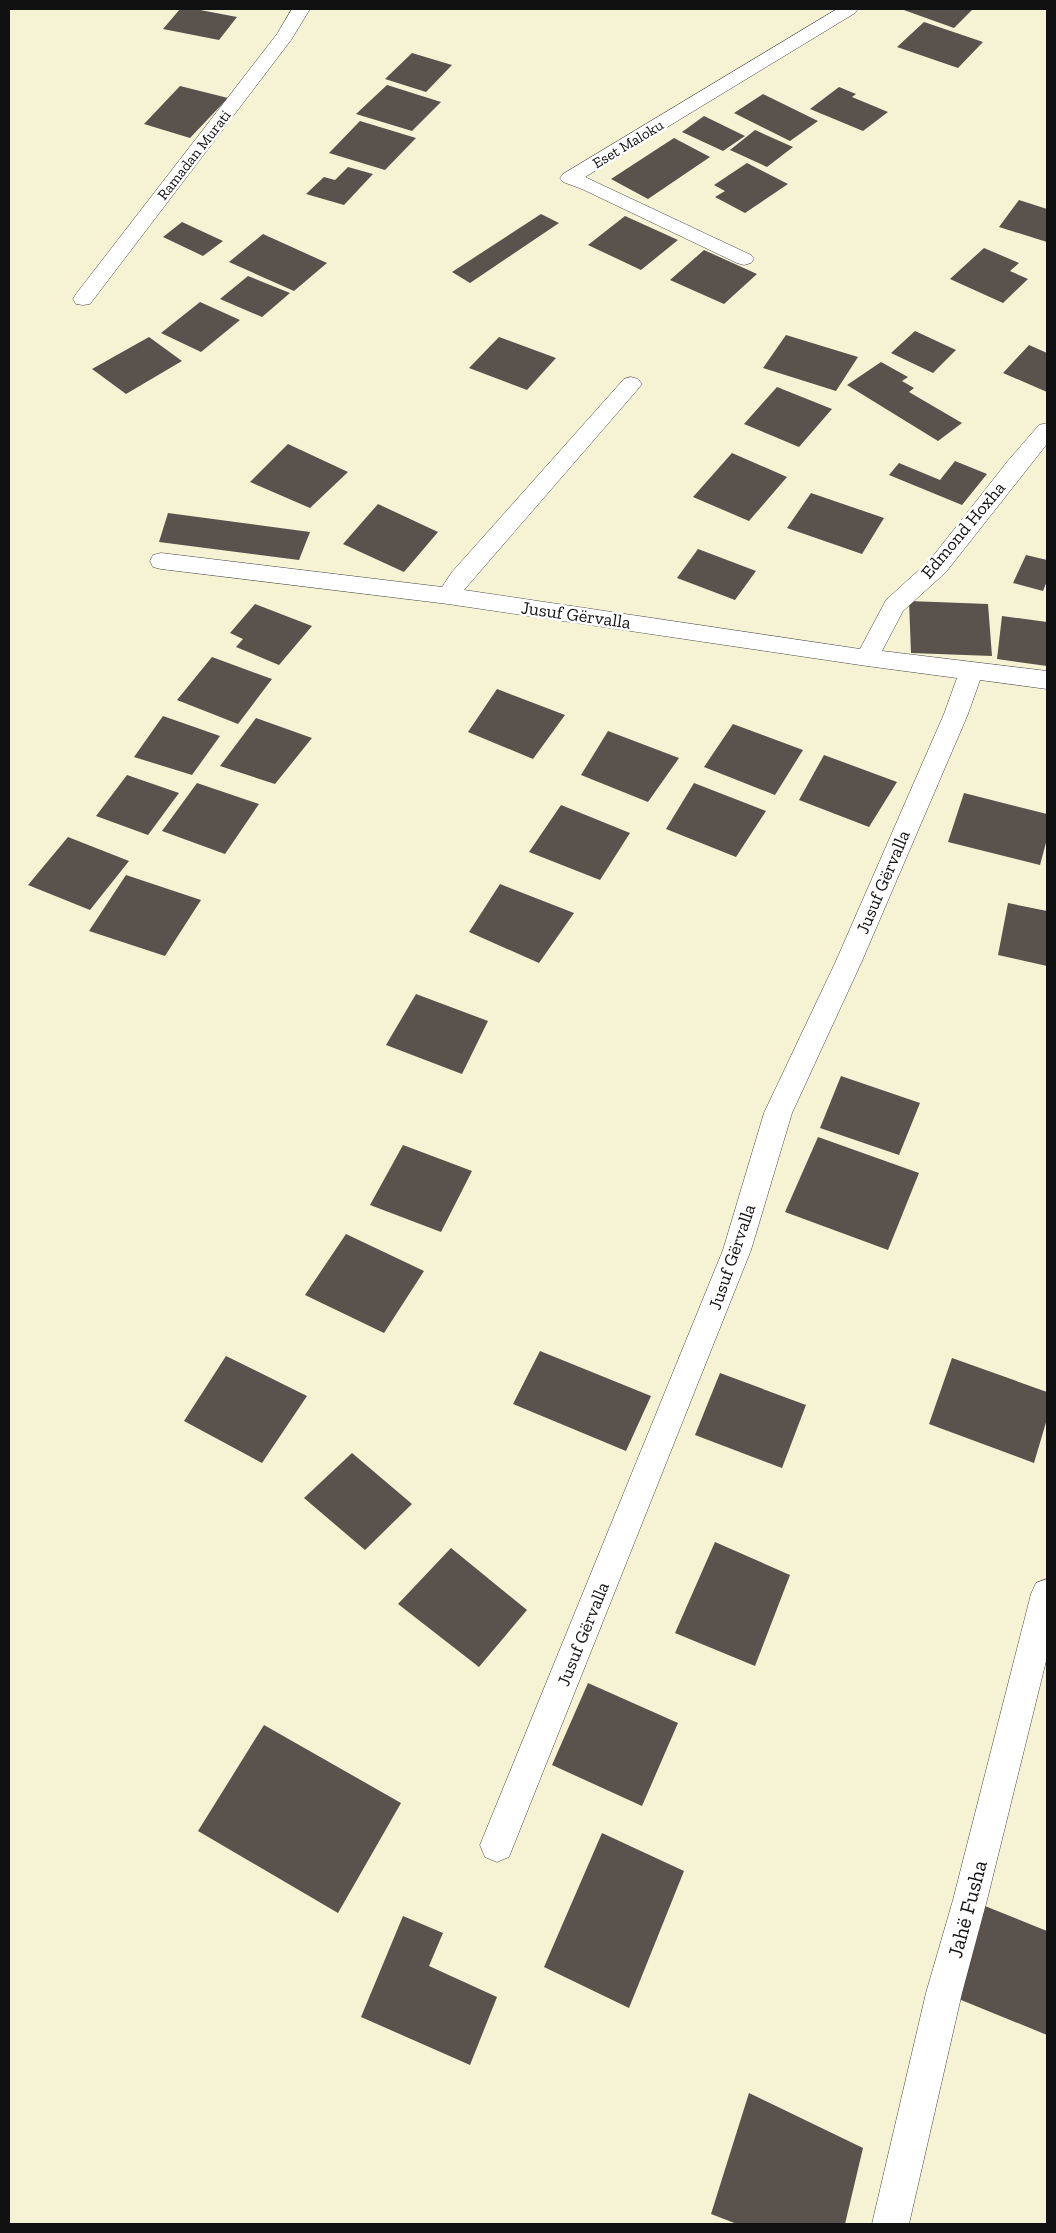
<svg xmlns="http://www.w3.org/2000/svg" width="1056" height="2233" font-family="'Zilla Slab',serif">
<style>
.farmland{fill:#f6f3d4}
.building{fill:#5a524d}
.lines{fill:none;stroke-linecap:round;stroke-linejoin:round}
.street-casing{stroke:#444;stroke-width:1}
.street{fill:#fff;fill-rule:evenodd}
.labels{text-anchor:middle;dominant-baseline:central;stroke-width:5;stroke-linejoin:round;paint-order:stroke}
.far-street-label{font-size:15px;fill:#111;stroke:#fff}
.street-label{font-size:18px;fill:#111;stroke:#fff}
.near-street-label{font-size:21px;fill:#111;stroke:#fff}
</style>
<rect width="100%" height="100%" fill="#fffdf5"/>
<path class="farmland" d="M9 9H1047V2224H9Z"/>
<path class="building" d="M180 9H195L237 17 219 40 163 29Z
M901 9H973L954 28Z
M924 22 983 42 958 68 897 47Z
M412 53 452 65 426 92 385 79Z
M387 85 441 102 412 131 356 114Z
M180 86 228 98 190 138 144 124Z
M839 87 856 94 852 97 888 112 863 131 810 109Z
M763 94 818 121 790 141 734 113Z
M704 116 745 136 723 151 682 132Z
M360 121 416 138 385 170 329 153Z
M755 130 793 147 767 167 730 150Z
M674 138 710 157 648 199 611 179Z
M747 163 788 184 745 213 715 197 725 191 714 185Z
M348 167 373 174 344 205 306 194 324 177 335 180Z
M1019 200 1047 209V242L999 227Z
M541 214 559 223 470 283 452 272Z
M625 216 678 240 641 270 588 245Z
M182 222 223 241 203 256 163 237Z
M263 234 327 263 294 291 229 262Z
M984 248 1019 263 1010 271 1028 279 1003 303 950 279Z
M704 250 757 274 724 304 670 280Z
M248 276 290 293 262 317 220 299Z
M200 302 240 320 201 352 161 333Z
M915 331 956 350 933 373 891 353Z
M786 335 858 357 836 391 763 368Z
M149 337 182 361 126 394 92 369Z
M499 337 556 358 527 390 469 368Z
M1029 345 1047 353V392L1003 373Z
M881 362 908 377 902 381 914 388 909 392 962 423 938 441 847 385Z
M777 387 832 409 799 447 744 424Z
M288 444 348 472 310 508 250 482Z
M732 453 787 477 749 521 693 497Z
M955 461 987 474 962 505 889 475 899 463 940 480Z
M811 493 884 518 862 554 787 528Z
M378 504 438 532 404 572 343 544Z
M168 513 310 532 299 560 159 542Z
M698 549 756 571 735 600 677 578Z
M1026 555 1047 560V581L1043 591 1013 583Z
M909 601 988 604 992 656 911 653Z
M255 604 312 626 279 665 236 647 243 639 230 633Z
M1002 616 1047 622V666L997 659Z
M212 657 272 679 238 724 177 700Z
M497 689 565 715 533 759 468 732Z
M163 716 220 736 192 775 134 757Z
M256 718 312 738 275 784 220 766Z
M733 724 803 750 775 795 704 767Z
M608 731 679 758 648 802 581 775Z
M824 755 897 782 869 827 799 800Z
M127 775 179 793 148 835 96 816Z
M197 783 259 804 225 854 162 831Z
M694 783 766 811 736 857 666 829Z
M964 793 1047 814V839L1040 865 948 842Z
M561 805 630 833 600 880 529 852Z
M68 837 129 861 90 910 28 885Z
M126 875 201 900 165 956 89 931Z
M500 884 574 913 539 963 469 932Z
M1008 903 1047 911V966L998 955Z
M416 994 488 1021 462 1074 386 1045Z
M841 1076 920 1103 899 1155 820 1128Z
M818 1137 919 1173 888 1250 785 1212Z
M403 1145 472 1171 441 1232 370 1205Z
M346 1234 424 1271 384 1333 305 1295Z
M540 1351 651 1396 626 1451 513 1404Z
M226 1356 307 1396 262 1463 184 1421Z
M952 1358 1047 1392V1419L1034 1463 929 1424Z
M720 1373 806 1405 782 1468 695 1435Z
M352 1453 412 1504 365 1550 304 1498Z
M715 1542 790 1575 755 1666 675 1633Z
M451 1548 527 1610 479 1667 398 1604Z
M588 1683 678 1723 642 1806 552 1765Z
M264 1725 401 1803 338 1913 198 1831Z
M602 1833 684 1871 629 2008 544 1967Z
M970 1900 1047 1931V2035L944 1993Z
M403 1916 443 1933 429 1966 497 1997 470 2065 361 2017Z
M749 2093 863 2148 845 2224H737L711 2214Z"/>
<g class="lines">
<defs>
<path id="street" d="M292 9H310L291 40 90 304 83 305 76 304 73 299 76 294 277 34Z
M837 9H858L855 13 585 177 751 255 754 259 751 263 744 265 737 263 582 189 563 182 560 178 563 174Z
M631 377 638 379 642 384 638 389 464 590 860 649 886 600 930 560 1007 462 1039 425 1047 423V444L946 572 903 611 882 651 1047 671V689L980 680 968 714 862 961 792 1113 751 1250 509 1857 497 1862 485 1857 480 1845 723 1250 764 1113 836 961 944 714 957 678 867 666 448 604 161 569 153 567 150 561 153 555 161 553 442 587 452 572 624 379Z
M1047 1579V1657L987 1900 962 1993 909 2224H872L926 1993 953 1900 1031 1594 1036 1583Z"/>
</defs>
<use href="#street" class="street-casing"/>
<use href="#street" class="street"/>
</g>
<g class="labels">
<g class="far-street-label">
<text transform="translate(628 144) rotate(-31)">Eset Maloku</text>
<text transform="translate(194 155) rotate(-52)">Ramadan Murati</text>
</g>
<g class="street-label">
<text transform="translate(963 530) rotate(-50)">Edmond Hoxha</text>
<text transform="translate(576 615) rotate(8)">Jusuf Gërvalla</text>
<text transform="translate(883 882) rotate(-67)">Jusuf Gërvalla</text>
<text transform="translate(732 1257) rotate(-71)">Jusuf Gërvalla</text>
<text transform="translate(583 1634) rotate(-68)">Jusuf Gërvalla</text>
</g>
<g class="near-street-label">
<text transform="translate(967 1909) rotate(-75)">Jahë Fusha</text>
</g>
</g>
<rect width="1056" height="2233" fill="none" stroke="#111111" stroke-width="20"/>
</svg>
